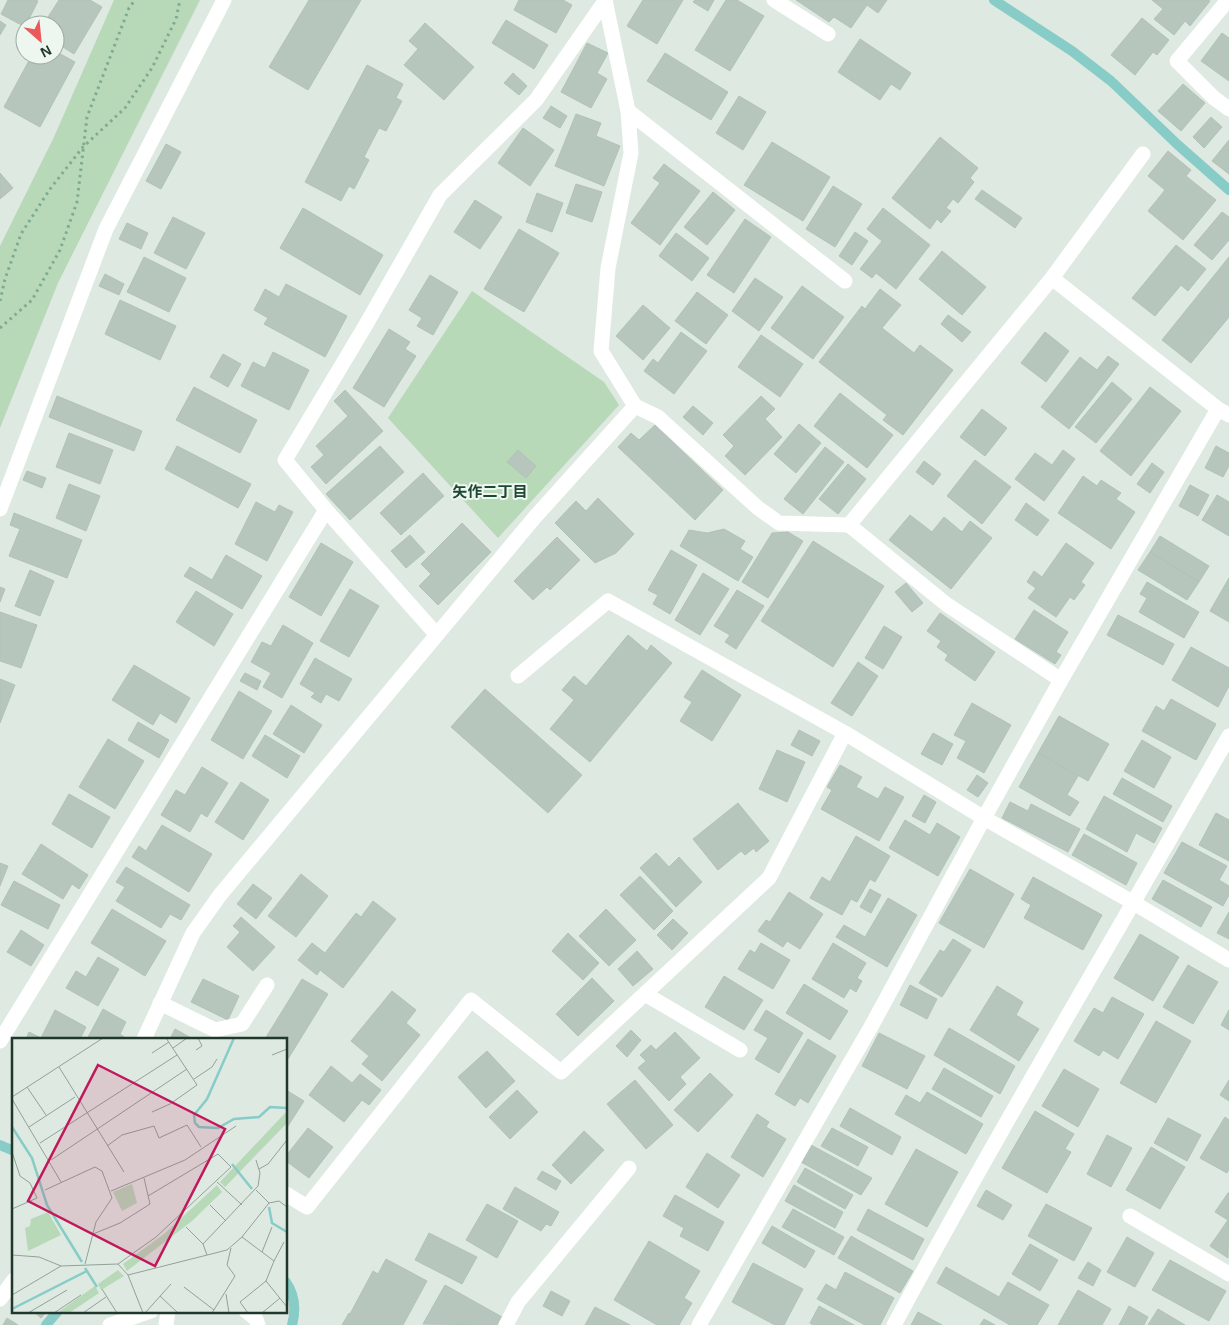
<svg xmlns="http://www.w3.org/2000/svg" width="1229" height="1325" font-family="Helvetica,'Noto Sans JP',sans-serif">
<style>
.green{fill:#b7d9b8}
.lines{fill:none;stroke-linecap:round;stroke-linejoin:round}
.stream{stroke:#87ccc6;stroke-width:10}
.building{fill:#b6c6bc;stroke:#b1c2b6}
.path{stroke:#7fab93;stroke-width:3;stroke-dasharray:2.5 4;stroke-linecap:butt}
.lane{stroke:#fff;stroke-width:15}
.street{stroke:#fff;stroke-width:15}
.labels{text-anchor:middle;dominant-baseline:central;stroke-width:4;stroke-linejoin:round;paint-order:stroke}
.neighbourhood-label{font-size:15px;font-weight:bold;fill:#1d4833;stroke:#eef6f0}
.inset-river{fill:none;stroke:#87ccc6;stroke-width:2.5}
.inset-road{fill:none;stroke:#92a298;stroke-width:1}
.view{fill:#c2185b;fill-opacity:0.15;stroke:#c2185b;stroke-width:2.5}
.inset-edge{fill:none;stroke:#20372b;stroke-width:2.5}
</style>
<rect width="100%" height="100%" fill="#dee9e1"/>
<path class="green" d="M114 0H200L58 283 0 428V246L54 137Z
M472 291 604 382 619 405 498 538 388 418Z"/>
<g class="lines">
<path class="stream" d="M994 0 1072 51 1111 81 1178 145 1229 190
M0 1145 14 1151
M286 1282C295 1295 296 1310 292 1325
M46 1325 58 1311"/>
</g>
<path class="building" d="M8 0H36L38 1 25 27 1 14Z
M59 0H90L102 7 74 54 55 42V25H43Z
M309 0H361L308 90 269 67Z
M519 0H563L572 5 556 33 514 10Z
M643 0H683L657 44 627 26Z
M695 0H714L708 11 693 2Z
M726 0H737L764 16 730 71 695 50Z
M796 0H887L878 13 867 5 851 28 834 17 829 22Z
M1152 0H1208L1210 1 1190 26 1185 21 1174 35 1154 19 1163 9Z
M1142 18 1169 40 1157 55 1153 52 1135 75 1111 55Z
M506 20 548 45 534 69 492 43Z
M0 21 6 25 0 35Z
M425 23 474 67 444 100 404 65 418 49 409 41Z
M1222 33 1229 38V81L1201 61Z
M860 39 911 73 900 90 891 84 880 100 838 72Z
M587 43 608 53 597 73 607 79 591 108 561 92Z
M55 51 75 62 40 127 4 107 32 55H55Z
M665 53 728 92 711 120 647 81Z
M367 65 403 84 396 98 402 101 386 131 379 128 364 157 369 160 354 189 349 186 341 201 305 182Z
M513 73 527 86 519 95 504 83Z
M1183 84 1205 103 1181 131 1158 111Z
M739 96 766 112 743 150 716 133Z
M551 106 567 116 560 128 543 118Z
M576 114 601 123 596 136 620 146 604 186 555 166Z
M1211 117 1222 127 1204 148 1193 137Z
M523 128 554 150 530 186 498 163Z
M940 137 978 168 970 178 974 182 958 203 953 199 946 208 951 211 941 223 937 219 930 229 892 198Z
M1229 140V174L1212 161Z
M772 142 830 177 803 221 744 185Z
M166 144 181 152 161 189 146 181Z
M1168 151 1191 170 1186 176 1216 200 1183 240 1148 211 1165 190 1148 176Z
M664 164 700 191 660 245 631 223 660 183 653 178Z
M0 173 13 188 0 199Z
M576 184 602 192 592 222 566 213Z
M833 186 862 204 835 247 806 229Z
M982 190 1022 218 1015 228 975 199Z
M713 192 735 210 707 245 684 227Z
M537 193 563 203 552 232 526 222Z
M475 200 502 217 480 249 454 232Z
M303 208 383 255 360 295 280 248Z
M883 208 930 245 896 289 876 273 872 278 860 269 882 241 867 229Z
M1222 212 1229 217V240L1212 260 1194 245Z
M173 217 205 233 186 269 154 253Z
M745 219 771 237 734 293 707 275Z
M127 223 148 233 141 249 119 239Z
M519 229 559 253 524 312 484 289Z
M855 232 868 241 852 265 839 256Z
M676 233 709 258 692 281 659 256Z
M1176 245 1206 269 1188 291 1181 285 1155 316 1132 298Z
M942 251 986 287 962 315 919 279Z
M144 257 186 278 169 312 127 292Z
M1229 257V317L1191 363 1162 340Z
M105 274 124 284 119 295 99 286Z
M430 275 458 292 433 335 417 326 422 318 409 310Z
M755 278 783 297 759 331 732 311Z
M286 284 347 316 325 357 264 324 268 318 254 310 265 289 279 297Z
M802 286 844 317 813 359 771 328Z
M880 289 901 305 882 328 914 353 920 345 953 370 903 435 883 420 887 415 819 362 862 306 865 309Z
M697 292 728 315 706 344 675 321Z
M120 300 176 326 160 360 105 334Z
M643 305 670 328 643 360 616 336Z
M948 315 971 332 962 342 941 324Z
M389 329 410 342 405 349 416 356 384 407 353 388Z
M681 332 707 351 674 394 644 371 653 359 658 363Z
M1045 332 1069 351 1046 382 1021 363Z
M761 335 803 364 780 397 738 367Z
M273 352 309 370 289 410 241 386 253 362 265 368Z
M223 354 241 364 228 387 210 377Z
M1108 356 1119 364 1069 429 1041 407 1080 357 1097 370Z
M1112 382 1132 399 1096 443 1075 427Z
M194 387 257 420 240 453 176 420Z
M1150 387 1181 411 1131 476 1100 451Z
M345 390 383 431 326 484 311 467 324 455 316 446 348 416 334 401Z
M840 393 893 435 867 468 814 426Z
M57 396 142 431 134 451 49 417Z
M761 396 775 409 765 419 782 437 745 475 725 456 734 446 723 435Z
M693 406 713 423 703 435 683 417Z
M982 409 1007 428 985 456 960 437Z
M799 424 821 443 796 473 774 454Z
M655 425 723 490 695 520 618 447 631 433 639 440Z
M69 433 113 450 100 484 56 467Z
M177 446 251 484 238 508 165 469Z
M380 446 404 472 350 520 326 494Z
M1216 446 1229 453V466L1223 477 1205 468Z
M825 447 844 462 803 514 784 499Z
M518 450 536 466 526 478 507 462Z
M1063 450 1075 459 1044 501 1015 479 1035 453 1052 465Z
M975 460 1011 487 982 524 947 496Z
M924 461 941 474 933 485 916 472Z
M1152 463 1164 472 1150 493 1137 484Z
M848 464 866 479 838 514 819 499Z
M27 471 46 478 42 488 23 480Z
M423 473 444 496 401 535 380 513Z
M1083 476 1097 486 1101 480 1121 493 1116 499 1135 512 1111 549 1058 513Z
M69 484 100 496 86 531 56 518Z
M1190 485 1209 495 1198 516 1179 506Z
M1217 495 1229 502V536L1202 520Z
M598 498 634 534 616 553 595 563 555 523 576 501 586 511Z
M256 502 275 512 279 505 293 512 267 561 235 544Z
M1026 503 1049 520 1037 536 1015 520Z
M14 513 82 540 67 578 9 556 20 529 10 525Z
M910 515 932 532 944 517 962 532 970 521 992 538 951 589 889 540Z
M462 523 491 552 438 605 419 586 431 574 421 564Z
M724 529 745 541 740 549 753 557 738 581 680 546 689 530 707 533Z
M788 532 803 541 768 598 742 582 772 533Z
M410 535 425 552 406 568 391 551Z
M1160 536 1209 566 1199 582 1150 552Z
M557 537 580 560 550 590 547 587 533 600 514 581Z
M813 541 884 586 833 667 761 621Z
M321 543 353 562 321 616 289 597Z
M1066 543 1094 563 1081 582 1085 585 1074 600 1070 597 1056 617 1028 598 1036 588 1027 582 1034 571 1042 577Z
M671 550 697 565 670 614 653 604 658 595 648 590Z
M1150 552 1199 582 1187 600 1138 570Z
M226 555 262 576 242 609 184 576 190 567 212 580Z
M30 570 54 581 40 616 15 606Z
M703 573 729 589 700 635 675 620Z
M1229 578V622L1210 611Z
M1147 582 1199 612 1184 638 1139 612 1147 598 1140 594Z
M906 583 923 603 912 612 895 592Z
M0 587 5 589 0 602Z
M350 589 379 606 349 657 320 641Z
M737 590 764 606 736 649 725 642 730 635 714 626Z
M196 591 233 614 214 646 176 622Z
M1034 610 1068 632 1056 652 1061 655 1055 664 1015 639Z
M0 612 37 625 21 668 0 661Z
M940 613 995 652 975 681 945 660 948 655 937 647 941 641 927 631Z
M1118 615 1174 644 1163 665 1107 635Z
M283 625 313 643 282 698 263 687 271 673 251 662 262 642 271 646Z
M884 626 902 637 883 669 865 658Z
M628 635 647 651 651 645 672 663 590 762 550 729 574 700 562 690 574 676 586 686Z
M1191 647 1229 668V686L1218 707 1172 680Z
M315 658 352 679 339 701 326 694 321 703 311 697 315 693 300 684Z
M858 662 878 676 852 716 831 703Z
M134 665 190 698 176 723 160 713 153 725 112 700Z
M702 670 741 695 712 741 680 721 692 702 684 697Z
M245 673 261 681 257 690 240 681Z
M0 679 15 685 0 723Z
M485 689 582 775 548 813 451 727Z
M239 691 272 711 243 759 211 740Z
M1171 699 1216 724 1196 760 1142 731 1156 706 1164 711Z
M972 703 1011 725 984 773 957 758 966 741 954 735Z
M291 705 322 725 304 753 273 734Z
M1059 716 1109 744 1088 781 1038 753Z
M138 722 169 740 159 758 128 740Z
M799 730 820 741 812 756 791 745Z
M933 733 953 744 942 765 921 754Z
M265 735 300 756 287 778 252 756Z
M108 739 144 761 115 809 79 787Z
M1142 740 1171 757 1154 788 1124 771Z
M777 750 805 762 787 802 759 789Z
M1038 753 1078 776 1067 795 1079 802 1070 816 1019 787Z
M840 765 862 777 856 787 878 799 885 787 904 797 879 841 821 809 832 790 827 787Z
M202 767 228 783 207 817 201 813 190 832 161 815 176 790 185 795Z
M977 775 988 783 978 797 967 790Z
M1122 778 1172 806 1163 822 1113 794Z
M241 782 269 800 243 840 215 822Z
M69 794 110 817 92 848 52 824Z
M924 795 936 802 925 823 912 816Z
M1104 796 1162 828 1154 843 1136 833 1127 852 1086 829Z
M1010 802 1028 811 1031 804 1080 829 1068 852 1002 818Z
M738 803 769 841 756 852 754 848 745 855 741 851 718 870 693 839Z
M1216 813 1229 820V861L1199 845Z
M905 820 930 835 937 823 960 837 938 876 889 848Z
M162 825 212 854 189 892 132 857 139 846 146 851Z
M1084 834 1137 863 1126 885 1072 855Z
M856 836 890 856 875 882 870 879 857 902 851 899 842 915 810 898 822 877 830 882Z
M1182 842 1227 866 1219 880 1229 886V895L1223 906 1164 873Z
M41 844 88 875 79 889 72 884 63 899 22 874Z
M656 853 669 867 679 857 702 882 676 907 640 868Z
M0 863 8 866 0 886Z
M126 867 190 905 181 920 170 914 161 928 116 901 125 887 116 882Z
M970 869 1014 894 984 948 939 923Z
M301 874 328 896 296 937 268 916Z
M640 876 673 911 654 930 620 895Z
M1033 877 1102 915 1083 950 1024 918 1031 905 1021 899Z
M1163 880 1212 907 1201 927 1152 899Z
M14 881 60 905 48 929 1 905Z
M253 884 272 898 256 919 237 904Z
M870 889 881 895 871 913 860 907Z
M789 892 823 914 800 949 787 941 783 947 758 931 766 920 770 922Z
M888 898 917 915 887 967 836 937 844 925 865 937Z
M373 901 396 919 343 988 320 970 317 975 298 960 312 943 325 953 356 913 361 917Z
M112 909 166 941 145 976 91 943Z
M606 909 636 940 609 966 579 936Z
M1229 912V939L1217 933Z
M241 917 275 947 253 971 227 947 240 932 233 926Z
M673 919 688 933 672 950 657 935Z
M21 930 44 945 31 966 7 952Z
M568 933 599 963 583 980 552 951Z
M1140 934 1179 957 1153 1001 1114 978Z
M953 939 971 950 942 997 919 983 940 950 944 952Z
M761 943 790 960 773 989 738 969 750 950 755 953Z
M833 943 866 963 857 978 862 981 856 992 850 988 844 998 812 979Z
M637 951 653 969 633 986 618 969Z
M98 957 119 969 98 1006 66 988 76 971 86 977Z
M1188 965 1218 982 1193 1024 1163 1007Z
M724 976 763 1000 744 1030 705 1007Z
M592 978 614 1001 578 1036 556 1014Z
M203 979 239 996 228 1020 191 1002Z
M302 979 328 994 288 1059 286 1058V1039H265Z
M804 984 848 1011 830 1040 786 1013Z
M910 985 937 999 927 1019 900 1005Z
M997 986 1023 1002 1016 1015 1039 1029 1019 1061 970 1030Z
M392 991 416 1010 406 1023 420 1035 382 1081 362 1064 369 1056 351 1041Z
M1112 997 1144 1014 1118 1059 1103 1050 1099 1056 1074 1041 1094 1008 1103 1013Z
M103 1009 126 1022 120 1034 127 1039H87Z
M55 1010 86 1027 80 1039H26L29 1032 41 1038Z
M766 1010 803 1033 779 1073 755 1059 768 1038 754 1030Z
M1229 1010V1030L1221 1025Z
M1156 1021 1191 1041 1156 1103 1120 1083Z
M949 1028 1015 1066 1000 1094 934 1055Z
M175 1029 193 1039H170Z
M631 1030 641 1040 627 1057 616 1046Z
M675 1032 700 1058 680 1077 686 1084 669 1101 638 1068 646 1061 640 1055 651 1045 656 1050Z
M879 1033 925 1056 907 1089 862 1066Z
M808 1039 836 1056 808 1103 800 1098 795 1106 775 1094Z
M487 1051 515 1081 486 1108 458 1077Z
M331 1066 352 1083 360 1074 381 1090 369 1105 362 1100 344 1122 309 1095Z
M944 1068 993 1096 981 1117 932 1089Z
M1064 1069 1099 1089 1078 1127 1042 1106Z
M710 1073 733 1095 698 1132 674 1110Z
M635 1080 673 1125 646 1149 607 1104Z
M1229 1080V1101L1220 1095Z
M286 1090 304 1101 286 1129Z
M517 1090 538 1112 510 1139 489 1117Z
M927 1092 983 1124 966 1154 895 1114 906 1095 920 1103Z
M850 1108 901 1137 892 1155 840 1126Z
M1035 1111 1074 1134 1065 1149 1071 1152 1047 1193 1002 1168Z
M757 1114 769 1122 766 1127 786 1139 763 1177 731 1157Z
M1225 1117 1229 1120V1169L1227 1173 1200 1158Z
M1168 1118 1201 1135 1187 1161 1154 1143Z
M308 1128 333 1147 309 1178 286 1161V1156Z
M832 1128 868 1147 858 1166 821 1146Z
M584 1131 604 1150 571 1184 552 1165Z
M1107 1135 1132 1148 1111 1187 1087 1174Z
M811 1145 872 1178 861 1195 801 1162Z
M1151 1147 1185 1167 1160 1209 1126 1190Z
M916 1149 958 1172 927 1227 885 1204Z
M707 1153 740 1175 718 1208 686 1187Z
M805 1168 853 1195 845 1209 797 1182Z
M542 1171 561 1181 556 1190 537 1179Z
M794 1185 843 1212 835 1228 785 1201Z
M515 1187 559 1212 551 1226 546 1224 541 1231 503 1209Z
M986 1190 1012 1205 1003 1220 977 1206Z
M1228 1193H1229L1228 1258 1210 1246 1228 1220 1215 1212Z
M675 1195 724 1222 708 1251 680 1236 684 1228 663 1216Z
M487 1204 518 1221 497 1258 466 1240Z
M1046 1204 1092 1228 1074 1261 1028 1236Z
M793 1209 844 1237 834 1255 782 1227Z
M868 1209 924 1239 913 1260 857 1230Z
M772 1226 815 1251 805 1268 762 1243Z
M429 1233 477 1257 462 1284 415 1260Z
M851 1236 913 1271 900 1293 838 1258Z
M1127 1237 1154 1253 1135 1287 1107 1272Z
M649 1241 700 1271 684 1298 692 1303 679 1325H657L614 1300Z
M1030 1244 1058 1260 1040 1291 1012 1274Z
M386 1259 427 1281 403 1325H342L349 1313 350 1314 373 1271 378 1274Z
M1170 1260 1226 1291 1209 1321 1152 1290Z
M1088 1262 1101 1270 1093 1286 1078 1278Z
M753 1263 803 1289 784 1325H775L732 1302Z
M946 1267 999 1297 1008 1282 1049 1305 1037 1325H1010L937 1283Z
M845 1272 894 1298 880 1325H865L817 1299 826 1284 836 1290Z
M445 1285 502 1317 497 1325 423 1324Z
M1078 1290 1111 1309 1102 1325H1058Z
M551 1291 570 1301 562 1316 543 1306Z
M819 1306 854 1325H813L810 1323Z
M1129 1306 1148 1317 1144 1325H1119Z
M595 1307 630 1325H585Z
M1158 1309 1185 1325H1148Z
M33 1311H47L41 1318Z
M918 1312 942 1325H911Z
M7 1318 18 1325H3Z
M984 1319 995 1325H980Z"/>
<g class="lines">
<path class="path" d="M0 301 5 279 21 234 50 189 83 147 125 108 152 68 176 19 180 0
M0 328 32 300 60 250 77 202 87 117 129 8 135 0"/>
<path class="lane" d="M774 0 828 34
M628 111 845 281
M849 525 946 604 1061 680
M518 676 608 601
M645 994 740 1050
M160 1003 215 1030 242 1024 267 985
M1130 1216 1229 1274
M246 1311 256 1319 258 1325
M110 1325 151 1311
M166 1325 168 1311"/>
<path class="street" d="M605 0 628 111 631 153 608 268 601 351 635 406 658 417 758 508 779 523 849 525 1052 278 1143 154
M1228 0 1177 61 1214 98 1229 109
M1052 278 1218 409 1229 415
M0 509 106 229 224 0
M608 601 845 733 984 818 1134 903 1229 960
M436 634 326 510 285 460 364 328 440 195 536 100 605 1
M144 1039 193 933 220 895 535 517 635 406
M0 1041 326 510
M286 1194 307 1207 471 1000 561 1072 769 878 845 733
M0 1299 14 1280
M506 1325 518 1302 629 1168
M699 1325 872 1025 984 818 1061 680 1218 409
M894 1325C1001 1126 1117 933 1229 736"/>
</g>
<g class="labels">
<g class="neighbourhood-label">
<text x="490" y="491">矢作二丁目</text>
</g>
</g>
<g transform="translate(12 1038)">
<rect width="275" height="275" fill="#dee9e1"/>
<path d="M275 73V85L213 149 208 144ZM120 146 125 165 110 173 101 154ZM205 147 210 154 180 183 115 233 111 226 152 196ZM36 174 49 197 16 213 13 190 18 188 19 181ZM106 232 112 238 89 252 86 246ZM83 248 87 255 57 275H45Z" fill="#b7d9b8"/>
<path class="inset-river" d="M222 0 195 61 182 77 183 85 187 89 206 90 222 81 247 79 258 69 275 70M0 89 20 120 35 167 70 224M220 126 240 151M257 169 260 185 275 194M73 230 85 249M0 271 75 233"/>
<path class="inset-road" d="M161 10 175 0M184 12 190 8 186 0M140 15 157 4M260 17 275 11M47 29 112 134M182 41 200 29 205 21M15 49 34 77M0 59 91 0M0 61 49 144M140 74 158 66 185 47 154 0M17 89 63 59M28 105 165 17M95 108 110 97 142 88 147 100 175 87 189 109M0 114 8 138 18 145 25 160 0 171M39 122 175 31M247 131 256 126 275 102M205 144 230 167M33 152 83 129 90 133 100 160 84 184 73 226M244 152 257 165M99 153 173 122 224 88M198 167 214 183M174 189 191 206M81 196 108 185 138 166 132 140M230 199 262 223 254 243 275 269M250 214 260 189M0 217 27 219 49 228 106 226 144 199 219 129 206 116 136 158M195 217 191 206 246 148 248 135 244 122M262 223 272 204M106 226 116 237 131 275M116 237 215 212 230 199 257 165 267 163 275 169M172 249 202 272M90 251 105 275M214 256 217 275M0 257 49 228M148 258 166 275M16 275 55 252M42 275 69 257M71 275 94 259M133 275 159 246M200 275 223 238 215 227 219 210M236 275 228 264 254 243M250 275 268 260"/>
<path class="view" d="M86 27 213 91 143 228 16 163Z"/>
<rect width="275" height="275" class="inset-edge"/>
</g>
<g transform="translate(40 40) rotate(153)"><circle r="24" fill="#eef6f0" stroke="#9caaa1"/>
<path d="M0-4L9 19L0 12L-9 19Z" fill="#eb5959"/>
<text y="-8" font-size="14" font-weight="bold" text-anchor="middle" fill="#20372b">N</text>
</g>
</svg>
